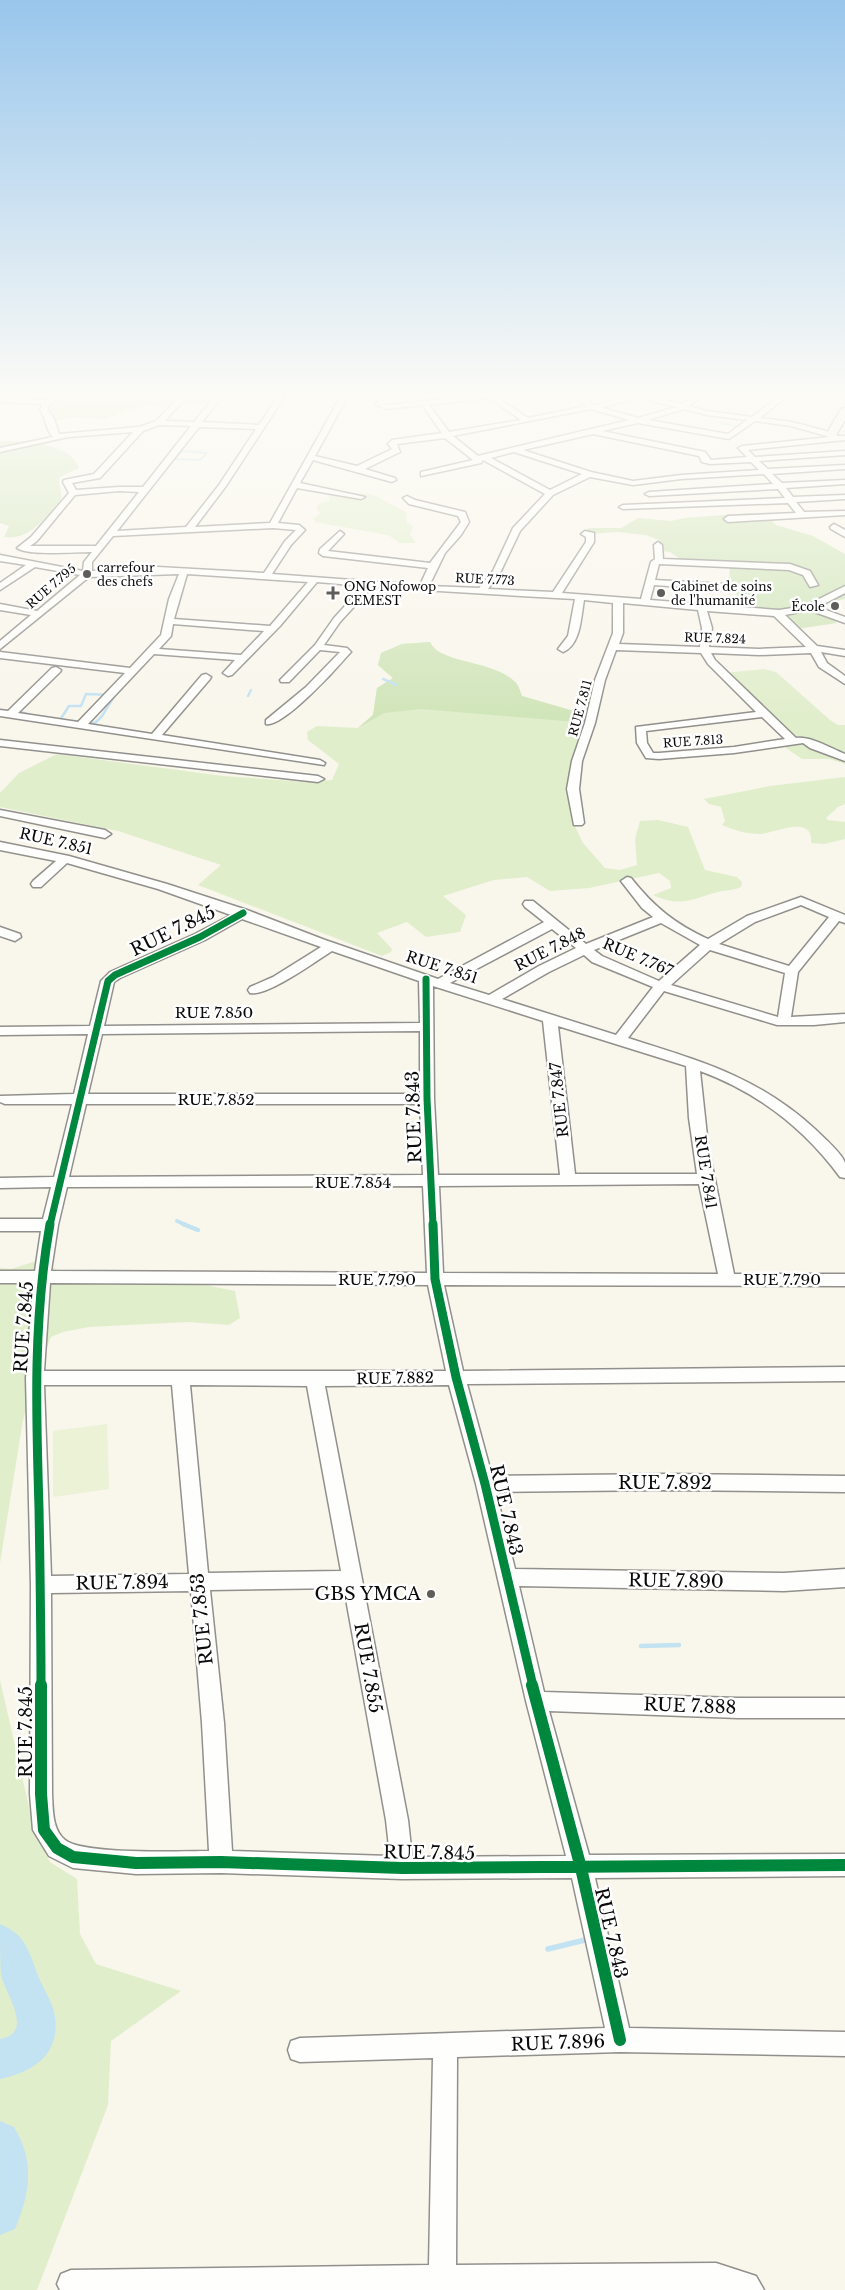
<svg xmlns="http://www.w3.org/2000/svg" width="845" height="2290" font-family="'Libre Baskerville',serif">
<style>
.green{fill:#e1eecc}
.forest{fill:#d1e5ba}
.pitch{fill:#ebf2d6}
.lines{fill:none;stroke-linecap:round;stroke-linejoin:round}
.stream-far4{stroke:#c3e2f2;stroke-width:2}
.stream-far3{stroke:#c3e2f2;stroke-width:2.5}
.stream-far2{stroke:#c3e2f2;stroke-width:4}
.stream-far1{stroke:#c3e2f2;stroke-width:4.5}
.stream{stroke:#c3e2f2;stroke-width:5.5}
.river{fill:#c3e2f2;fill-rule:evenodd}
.street-casing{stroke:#92908c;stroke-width:3}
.secondary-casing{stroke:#888782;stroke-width:3}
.street{fill:#fefefc;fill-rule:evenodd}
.secondary{fill:#f4f3e7;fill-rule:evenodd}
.cycleway-far2-casing{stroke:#fff;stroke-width:10}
.cycleway-far1-casing{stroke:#fff;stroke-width:12}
.cycleway-casing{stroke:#fff;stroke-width:15}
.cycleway-far2{stroke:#00873e;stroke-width:7}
.cycleway-far1{stroke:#00873e;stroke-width:9}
.cycleway{stroke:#00873e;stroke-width:12}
.poi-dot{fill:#5e5d59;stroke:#fff;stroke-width:2}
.labels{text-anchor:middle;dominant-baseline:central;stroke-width:5;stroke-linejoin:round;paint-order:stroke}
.far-poi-label{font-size:12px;fill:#0a0a0a;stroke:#fff;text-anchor:start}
.far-street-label{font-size:12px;fill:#0a0a0a;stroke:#fff}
.street-label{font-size:15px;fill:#0a0a0a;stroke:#fff}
.near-street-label{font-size:18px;fill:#0a0a0a;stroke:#fff}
.near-poi-label{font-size:18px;fill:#0a0a0a;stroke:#fff;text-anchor:end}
</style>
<rect width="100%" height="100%" fill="#f9f6ec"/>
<path class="green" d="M337 493 372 494 406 512 407 523 413 526 410 534 416 543H400L388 535 315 522 314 518 321 513 317 510V505L330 500 328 494Z
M430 642C439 664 494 660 515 682 519 685 520 692 522 696L577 712 589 723 569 801 572 820 583 843 605 868 620 870 637 865 635 839 640 821 658 820 688 827 705 870 737 877 742 882 741 887C735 890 729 890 722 891 695 897 683 909 653 895L671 888 670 881 659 873 589 888 550 891 527 877 494 880 443 896 466 915 460 932 426 937 407 922 377 933 392 949 391 952 382 956 198 885 221 865 118 831 0 807V793L19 773 57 754 223 776 307 782 332 780 339 764 308 740 307 732 317 726 358 728 373 715 377 688 393 678 378 665 381 653 402 644Z
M764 669 776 672 830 720 838 725H845V764L829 759H802L786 748 785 746 788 742 724 673Z
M845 777V804L838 807 826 818 828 820 845 822V839L824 844 811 843C814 813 773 834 760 834 746 834 734 830 722 825L725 821 721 807 709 804 704 799 770 786Z
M39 1260 58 1270 165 1277 235 1291 240 1318 229 1325 188 1322 89 1327 63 1332 51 1337 35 1378 23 1420 0 1563V1268L11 1269Z
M0 1680 35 1833 50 1862 77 1879 80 1934 96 1964 181 1991 111 2041 108 2105 37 2290H0Z"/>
<path class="forest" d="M63 396C112 396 160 398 209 399L211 402 202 404 175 403 168 406 147 405 104 419 75 417 54 421 47 417 52 408 45 405Z
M0 441C23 441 70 442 79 468L60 477C57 484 63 491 61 499 47 517 29 541 4 537L9 526 0 523Z
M750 513 755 518 771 520 776 525 813 536 845 554V599L828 602 816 609 837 623 797 629 785 619 734 613 733 609C740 592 736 594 730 579 729 575 730 568 730 563L680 559 670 552 660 551 659 540 646 535 618 532 587 534V529L589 528H621L638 518 671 521 685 518Z
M430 642C439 664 494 660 515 682 519 685 520 692 522 696L577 712 589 723 421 709 384 713 358 728 373 715 377 688 393 678 378 665 381 653 402 644Z"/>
<path class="pitch" d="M107 1424 109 1489 53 1497V1431Z"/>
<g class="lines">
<path class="stream-far4" d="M421 396V403
M324 407H333L341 396
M726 415 730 409
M720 423 739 427
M181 451 207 453 200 460 175 459Z"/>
<path class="stream-far3" d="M383 679 397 685
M248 696 251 690
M21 712 33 716
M60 720 69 706H81L86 694 115 695 102 716 95 723 72 721"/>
<path class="stream-far2" d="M177 1221 186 1225"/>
<path class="stream-far1" d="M183 1224 198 1230
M641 1646 679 1645"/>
<path class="stream" d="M548 1949 589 1939"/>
<path class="river" d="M0 1924C27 1935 29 1953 39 1978 44 1990 54 2005 55 2017 60 2055 33 2072 0 2079V2039C35 2033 6 1995 1 1975 0 1960 0 1940 0 1924Z
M0 2121 14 2127C35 2162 30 2193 15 2229L0 2235Z"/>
<defs>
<path id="street" d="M56 396H65L49 404 48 410 54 419 59 434 139 427 156 421 180 396H187L165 421 194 422 215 396H222L202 422 259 425 278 396H285L226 486 195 527 270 523 341 396H348L315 456 357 466 392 449 388 444 392 440 442 433 422 405 388 409 376 405 380 396H387L384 404 388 405 470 396H495L528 418 586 406 576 396H583L593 405C632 396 642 394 682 404L694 396H702L689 406 707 411 752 417 779 396H787L760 418 792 422 837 434V436H845V440L748 450 755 457 845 451V455L759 461 768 469 845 465V469L772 474 782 483 845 480V484L786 488 793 497 845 495V499L796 502 804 512 845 511V515L728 522 724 519 728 516 796 513 788 503 623 509 619 507 623 505 785 498 778 489 649 496 645 494 649 492 773 484 764 474 681 479 633 485 590 477 553 495 520 531 501 571 488 589 553 592 586 542V537L581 534 585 531 594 533V542L562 593 641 599 651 562 655 559 654 545 658 542 662 545 663 559 790 564 810 571 818 585 810 587 803 575 789 570 659 564 655 580 723 584 728 587 723 590 654 585 650 600 779 610 805 606 845 586V593L818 607 845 617V623L809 610 785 615 817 646 845 650V656L821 652 827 663 845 676V684L819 667 811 653 759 655 711 653 715 660 796 738C811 736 830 748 845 754V761L810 748 803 743 734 753 659 759 646 758 637 743 636 727 756 712 708 664 701 653 616 650 605 680 595 723 582 761 579 789 584 823 582 825H574L567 789 572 761 585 723 595 680 613 633V603L584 600C581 616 581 645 563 652L558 649 568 636 575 599 556 598 372 587 340 622 324 645 347 648 351 652 349 654C337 668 283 728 266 724V720L306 687 340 652 320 650 289 682H281L280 680 315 645 334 618 363 586 317 582 280 626 232 675 228 676 223 673 235 660 154 654 88 724 152 734 202 675 206 674 211 677 210 679 162 735 320 760 325 763 324 765 0 716V710L8 711 52 668 56 667 61 670 60 672 18 713 78 722 125 673 0 658V652L130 668 161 635 169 599 179 574 89 577 0 649V641L31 615 0 610V604L37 611 80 575 35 567 0 590V583L26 565 0 561V555L83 571 84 562 92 552C77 552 27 556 17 548L31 537 69 493 63 482 64 480 94 474 133 432 68 437 0 452V448L53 437C46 431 46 418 40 410L42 404 0 402V398L47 400ZM489 398 521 420 449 432 429 405ZM640 398 676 407 638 418 600 407ZM591 409 629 420 478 456 453 436ZM684 409 707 415 747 420 728 434 648 420ZM755 421 791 426 830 437 742 446 738 448 747 457 711 460 705 452 602 431 638 423 729 439ZM159 425 191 426 143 487H119L76 490 72 483 100 478 143 431ZM199 427 256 429 219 485 186 527 117 531ZM593 434 699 456 702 462 710 464 751 462 759 470 681 475 633 481 591 472 523 450ZM445 438 473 460 421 472V476L481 463 483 460 545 494 513 528 493 571 479 588 429 586 445 553 461 535 469 522 465 512 415 500 407 496 403 498 409 504 458 516 461 522 430 563 328 551 344 534 340 531 320 549 319 553 323 556 428 568 420 585 272 574 291 545 305 530 299 525 278 523 297 488 361 499 365 497 300 483 313 460 392 482 396 480 395 478 365 469 400 452 397 444ZM514 452 582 474 550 490 491 458ZM119 491 139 492 96 546H30L37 541 75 495ZM273 528 296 530 285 541 264 573 158 567 92 571V562L113 536ZM187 574 308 582 270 626 174 619ZM623 603 698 610 702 628 700 647 619 644 623 633ZM707 611 774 616 806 647 759 649 709 647 712 628ZM173 624 264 631 241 655 159 649 171 636ZM762 717 785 739 734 747 659 753H653L647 743 646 731Z
M834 524 845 530V537L831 529 830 527Z
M0 740 318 776 324 779 318 782 0 746Z
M0 810 105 830 111 834 105 838 0 816Z
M0 842 69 856 167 884 247 910 325 940 438 979 544 922 525 907 523 904 525 901H533L586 944 653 917 642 908 621 881 627 877 631 878C654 907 675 924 708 939L747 916 801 897 845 915V923L839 921 798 972 791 1017 845 1014V1022L814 1025H777L664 991 628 1038C700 1061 757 1076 815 1129 822 1136 843 1154 845 1163 845 1167 845 1174 845 1178L840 1177C804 1128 757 1092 700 1071L708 1145 734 1274H845V1286L444 1285 463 1371 845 1367V1381L467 1384 492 1476 666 1474 845 1476V1492L666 1490 496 1492 515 1569 784 1573 845 1569V1587L784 1591 519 1586 544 1692 738 1698H845V1718H738L549 1711 589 1855 845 1854V1876L595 1878 629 2028 845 2032V2056L620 2052 457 2057 456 2265 716 2263 756 2276 764 2290H60L57 2284 61 2274 71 2270 429 2265 433 2058 300 2062 291 2059 288 2050 291 2041 300 2038 605 2028 572 1878 402 1879 221 1873 136 1874 73 1868 49 1856 33 1830 30 1794 31 1585 26 1378 33 1283H0V1271H35L41 1231H0V1219H43L51 1187 0 1188V1178L54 1177 72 1104H5L0 1102V1096L74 1094 88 1034 2 1035H0V1027L90 1026 101 981 110 972 195 934 231 915 158 889 67 863 41 887H33L31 884 33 881 56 861 0 850ZM801 905 829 917 789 966 719 944 755 922ZM242 919 321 947 273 977 250 987 248 990 250 993C267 997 316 961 332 951L419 981 420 1023 104 1026 114 982 120 978 205 940ZM661 923 700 945 659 981 602 956 594 950ZM552 929 576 948 539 966 489 995 450 983ZM710 950 785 973 778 1017 671 985ZM584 955 592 962 653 987 616 1035 502 999 549 972ZM433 986 543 1021 560 1175H438L434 1099ZM558 1026 686 1066 689 1118 697 1174H575ZM420 1031V1094H88L102 1034ZM86 1104H420L423 1175 69 1177ZM699 1184 718 1274 443 1273 439 1186ZM423 1186 427 1273 51 1271 58 1225 67 1187ZM50 1283 428 1285 446 1371H44ZM44 1385H172L189 1574 51 1576ZM190 1385 307 1386 341 1571 208 1573ZM449 1385 476 1484 526 1701 566 1856 412 1857 408 1820 325 1386ZM344 1588 386 1820 390 1856 232 1851 224 1723 210 1590ZM191 1591 202 1723 209 1851C183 1851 83 1855 65 1840 52 1829 53 1810 52 1794L51 1593Z
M0 927 20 934 21 937 15 941 0 936Z"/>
<path id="secondary" d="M845 408V420L836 435 835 437H827L826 435 841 409Z"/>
</defs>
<use href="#street" class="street-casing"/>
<use href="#secondary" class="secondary-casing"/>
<use href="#street" class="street"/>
<use href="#secondary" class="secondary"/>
<defs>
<path id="cycleway-far2" d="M426 979 427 1099 433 1225
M50 1225 108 981 115 975 200 937 243 913"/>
<path id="cycleway-far1" d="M433 1224 435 1279 456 1377 485 1484 533 1686
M41 1686C41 1627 40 1567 39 1508 36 1412 33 1319 50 1224"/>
<path id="cycleway" d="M41 1685V1794L44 1830 57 1848 73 1857 136 1863 221 1862 402 1868 845 1865
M532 1685 581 1868 620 2040"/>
</defs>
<use href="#cycleway-far2" class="cycleway-far2-casing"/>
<use href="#cycleway-far1" class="cycleway-far1-casing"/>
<use href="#cycleway" class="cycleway-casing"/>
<use href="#cycleway-far2" class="cycleway-far2"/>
<use href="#cycleway-far1" class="cycleway-far1"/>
<use href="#cycleway" class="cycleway"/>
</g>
<linearGradient id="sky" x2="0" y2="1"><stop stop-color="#99c6ec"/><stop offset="0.55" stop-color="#fcfbf6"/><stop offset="1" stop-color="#fcfbf6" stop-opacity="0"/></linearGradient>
<rect width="845" height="717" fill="url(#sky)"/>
<g class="poi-dot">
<circle cx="87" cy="574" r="5"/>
<path d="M330.5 585.5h5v5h5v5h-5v5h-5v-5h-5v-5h5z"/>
<circle cx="661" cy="593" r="5"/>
<circle cx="835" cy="606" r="5"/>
<circle cx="431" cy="1594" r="5"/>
</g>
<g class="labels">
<g class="far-poi-label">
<text x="97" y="567">carrefour<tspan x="97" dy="14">des chefs</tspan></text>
<text x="344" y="586">ONG Nofowop<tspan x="344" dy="14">CEMEST</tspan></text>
<text x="671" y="586">Cabinet de soins<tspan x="671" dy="14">de l'humanité</tspan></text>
<text x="825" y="606" text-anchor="end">École</text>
</g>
<g class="far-street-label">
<text transform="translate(485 579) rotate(3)">RUE 7.773</text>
<text transform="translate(51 586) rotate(-41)">RUE 7.795</text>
<text transform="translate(715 638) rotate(2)">RUE 7.824</text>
<text transform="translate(580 708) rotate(-75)">RUE 7.811</text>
<text transform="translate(693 741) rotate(-4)">RUE 7.813</text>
</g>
<g class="street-label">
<text transform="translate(56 841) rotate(13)">RUE 7.851</text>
<text transform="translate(550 949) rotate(-27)">RUE 7.848</text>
<text transform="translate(638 957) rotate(23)">RUE 7.767</text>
<text transform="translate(442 967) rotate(18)">RUE 7.851</text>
<text x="214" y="1012">RUE 7.850</text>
<text x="216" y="1099">RUE 7.852</text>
<text transform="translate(559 1100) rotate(-96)">RUE 7.847</text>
<text transform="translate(706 1172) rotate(81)">RUE 7.841</text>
<text x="353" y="1182">RUE 7.854</text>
<text x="377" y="1279">RUE 7.790</text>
<text x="782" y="1279">RUE 7.790</text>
<text transform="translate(395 1378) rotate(-1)">RUE 7.882</text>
</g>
<g class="near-street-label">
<text transform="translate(173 931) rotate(-26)">RUE 7.845</text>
<text transform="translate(414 1117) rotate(-92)">RUE 7.843</text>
<text transform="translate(24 1327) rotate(-86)">RUE 7.845</text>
<text x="665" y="1483">RUE 7.892</text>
<text transform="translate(506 1510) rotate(77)">RUE 7.843</text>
<text transform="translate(676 1581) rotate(1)">RUE 7.890</text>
<text transform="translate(122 1583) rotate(-1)">RUE 7.894</text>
<text transform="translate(202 1619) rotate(-96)">RUE 7.853</text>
<text transform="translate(368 1668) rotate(80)">RUE 7.855</text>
<text transform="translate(690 1706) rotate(2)">RUE 7.888</text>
<text transform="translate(26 1732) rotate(-90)">RUE 7.845</text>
<text transform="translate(429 1853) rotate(1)">RUE 7.845</text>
<text transform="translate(611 1933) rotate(77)">RUE 7.843</text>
<text transform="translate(558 2043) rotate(-2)">RUE 7.896</text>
</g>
<g class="near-poi-label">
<text x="421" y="1594">GBS YMCA</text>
</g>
</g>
</svg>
